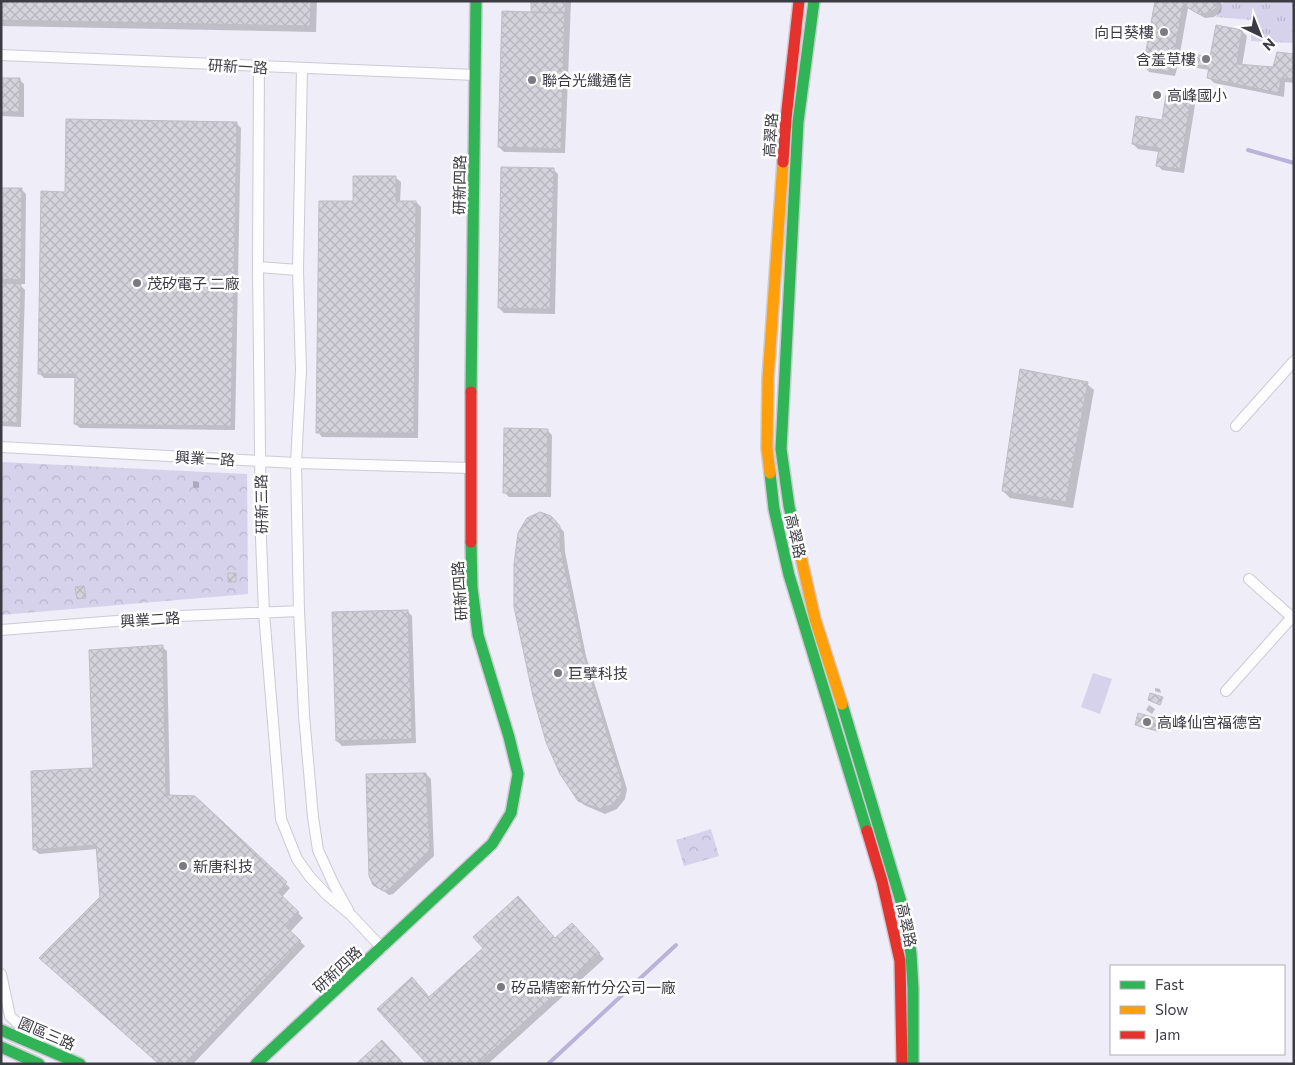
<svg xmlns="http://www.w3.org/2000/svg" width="1295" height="1065" font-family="Commissioner,'Noto Sans TC',sans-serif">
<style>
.grass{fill:url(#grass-tufts)}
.park{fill:url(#park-crowns)}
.garden{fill:#d7d2eb}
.shadow{fill:#0003}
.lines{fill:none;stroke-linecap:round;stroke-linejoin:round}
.stream{stroke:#bab2d8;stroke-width:4}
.building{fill:url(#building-cross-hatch);stroke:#bebcc4}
.street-casing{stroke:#cccad3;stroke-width:12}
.fast-casing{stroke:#cccad3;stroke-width:14}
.slow-casing{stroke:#cccad3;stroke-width:14}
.jam-casing{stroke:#cccad3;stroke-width:14}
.street{stroke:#fdfcfe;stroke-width:10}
.fast{stroke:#30b455;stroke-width:11}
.slow{stroke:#ff9f0a;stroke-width:11}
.jam{stroke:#e5322d;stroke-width:11}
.poi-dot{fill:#7b7982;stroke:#fff;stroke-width:2}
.labels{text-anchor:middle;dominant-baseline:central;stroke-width:5;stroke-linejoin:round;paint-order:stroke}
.poi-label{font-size:15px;fill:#3c3a43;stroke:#fff;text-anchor:start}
.street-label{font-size:15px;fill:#3c3a43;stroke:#fff}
</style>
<defs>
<pattern id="grass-tufts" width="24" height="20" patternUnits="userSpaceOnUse" patternTransform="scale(1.25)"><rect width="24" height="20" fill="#d7d2eb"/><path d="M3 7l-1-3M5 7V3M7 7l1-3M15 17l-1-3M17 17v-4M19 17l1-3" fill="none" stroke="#b9b5cb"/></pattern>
<pattern id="park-crowns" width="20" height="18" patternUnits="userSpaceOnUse" patternTransform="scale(1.25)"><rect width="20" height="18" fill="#d7d2eb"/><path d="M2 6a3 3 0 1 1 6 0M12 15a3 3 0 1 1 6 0" fill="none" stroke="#b9b5cb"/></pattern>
<pattern id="building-cross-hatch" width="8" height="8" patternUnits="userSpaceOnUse" patternTransform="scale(1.25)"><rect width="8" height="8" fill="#d4d2db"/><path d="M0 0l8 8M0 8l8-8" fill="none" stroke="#b7b5bd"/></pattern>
</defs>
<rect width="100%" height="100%" fill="#efedf7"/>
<path class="grass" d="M1224 1H1294V43L1251 41V20L1216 17Z"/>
<path class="park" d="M1 462 247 474 248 594 1 615Z
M711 829 719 856 684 866 676 840Z"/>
<path class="garden" d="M1093 673 1112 679 1100 714 1081 707Z"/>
<path class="shadow" d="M1 1H317L316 32 1 26Z
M533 1H571L565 153 504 152 499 147 532 13Z
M1156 1H1219L1222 4 1221 12 1214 17 1205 18 1188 8 1180 53 1211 58 1217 27 1242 31 1247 36 1242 66 1274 68 1294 55V83L1285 82 1284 97 1214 83 1209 78 1210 70 1178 65 1175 76 1149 72 1145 67Z
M1 79H19L24 84V117L1 116Z
M1190 100 1195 105 1184 173 1162 170 1157 165 1159 152 1138 149 1133 144Z
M236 123 241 128 235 430 80 428 75 424 76 378H44L39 373 66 193Z
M553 169 558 174 555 314 504 313 499 308Z
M396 178 401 182 400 202H416L421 207 418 438 322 437 318 432 354 202Z
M1 189 22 190 26 194 25 284H19L25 290 21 427 1 426Z
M1087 384 1094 390 1073 508 1010 498 1003 491Z
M547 430 552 435 551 497H509L504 492Z
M193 481 199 482V488L193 487Z
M550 517 564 532 565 552 586 656 627 789 625 799 617 809 605 814 584 805 579 800Z
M407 611 412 616 416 743 342 746 337 741Z
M162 647 167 651 170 797H195L290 888 282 897 303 918 290 932 305 946 193 1064H160L102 898 97 849 39 854 34 849 95 769Z
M1155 688 1160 689 1161 693 1155 691Z
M1149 705 1155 709 1152 714 1146 710Z
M1158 720 1161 723 1159 732 1140 727 1137 724Z
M426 774 431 779 434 856 393 894 389 895 374 884Z
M577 929 604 959 488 1064H429L430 998 485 948 555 939Z"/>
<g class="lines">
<path class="stream" d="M1248 150 1294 163
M548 1064 676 945"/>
</g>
<path class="building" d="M1 1H311L310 26 1 20Z
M531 1H566L565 13 531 12Z
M1155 1H1217V7L1209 13 1199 14 1183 5 1171 72 1143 67Z
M502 11 565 13 561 149 498 147Z
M1216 25 1242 30 1237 64 1273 67 1277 52 1294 54V79L1281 78 1279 93 1207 78 1209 67 1173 61 1175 51 1210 57Z
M1 78H20L19 112H1Z
M1166 95 1191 99 1180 169 1156 166 1159 148 1132 144 1136 116 1162 120Z
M66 119 237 122 231 426 74 424 75 374H38L41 191 65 192Z
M501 167 554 168 550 309 498 308Z
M353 176H396V201H416L414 433H316L319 201H353Z
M1 188H22L21 280 1 279Z
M1 283 21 284 17 423 1 422Z
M1020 369 1088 382 1066 502 1002 491Z
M504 428 548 429 547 493H503Z
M540 512 551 516 560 526V546L582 650 622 783 621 794 612 805 599 809 578 801 560 774 546 742 533 696 514 607V564L518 533 527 518Z
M228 573H236V582H228Z
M84 586 86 598 77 599 75 587Z
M408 610 412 739 336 741 332 612Z
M163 645 166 795 195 796 287 882 278 892 299 912 286 927 301 941 184 1064H159L39 958 100 897 96 845 33 850 31 771 93 768 89 650Z
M1150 693 1163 697 1160 705 1148 700Z
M1138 713 1159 719 1156 730 1135 725Z
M426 773 430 851 388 890 383 891 373 885 369 876 366 774Z
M518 896 555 938 572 923 600 953 478 1064H427L377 1009 412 977 429 997 483 948 473 937Z
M382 1040 404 1064H356Z"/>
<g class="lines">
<defs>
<path id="street" d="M1 55 475 75
M259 66 258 267 261 539 264 613 281 819 297 859 310 877 327 895 351 915 382 948
M302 69 298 270 301 370 296 463 299 611 304 715 313 817 318 850 334 885 348 910
M258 267 298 270
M1236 426 1294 361
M1 447 296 463 470 468
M1249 579 1294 619
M1 630 180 616 299 611
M1226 691 1292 617
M1 974 10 1016 38 1043"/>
<path id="fast" d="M471 392 476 1
M770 473 774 509 789 575 867 831
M800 553 789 506 781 449 798 122 814 1
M842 704 905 915 911 954 913 989V1064
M1 1030 80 1064
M1 1047 39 1064
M256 1064 492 844 511 813 518 774 509 737 478 635 472 588 471 542"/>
<path id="slow" d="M770 473 767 448 768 379 783 162
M800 553 815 619 842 704"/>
<path id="jam" d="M783 162 786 119 799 1
M471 392V542
M867 831 882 881 900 961 902 1064"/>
</defs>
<use href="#street" class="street-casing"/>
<use href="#fast" class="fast-casing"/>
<use href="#slow" class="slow-casing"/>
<use href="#jam" class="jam-casing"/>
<use href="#street" class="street"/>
<use href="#fast" class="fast"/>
<use href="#slow" class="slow"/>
<use href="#jam" class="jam"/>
</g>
<g class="poi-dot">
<circle cx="1164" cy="32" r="5"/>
<circle cx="1206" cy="59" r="5"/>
<circle cx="532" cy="80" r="5"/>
<circle cx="1157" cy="95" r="5"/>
<circle cx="137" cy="283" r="5"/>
<circle cx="558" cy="673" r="5"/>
<circle cx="1147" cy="722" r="5"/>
<circle cx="183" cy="866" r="5"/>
<circle cx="501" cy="987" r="5"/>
</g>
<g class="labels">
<g class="poi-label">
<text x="1154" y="32" text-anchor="end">向日葵樓</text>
<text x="1196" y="59" text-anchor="end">含羞草樓</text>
<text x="542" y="80">聯合光纖通信</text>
<text x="1167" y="95">高峰國小</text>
<text x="147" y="283">茂矽電子 二廠</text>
<text x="568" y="673">巨擘科技</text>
<text x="1157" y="722">高峰仙宮福德宮</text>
<text x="193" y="866">新唐科技</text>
<text x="511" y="987">矽品精密新竹分公司一廠</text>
</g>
<g class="street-label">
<text transform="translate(238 66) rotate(3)">研新一路</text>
<text transform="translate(770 135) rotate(-86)">高翠路</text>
<text transform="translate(459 185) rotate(-89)">研新四路</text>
<text transform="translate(205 458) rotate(3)">興業一路</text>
<text transform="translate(261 504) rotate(-91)">研新三路</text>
<text transform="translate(796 536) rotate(77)">高翠路</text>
<text transform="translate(459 591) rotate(-94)">研新四路</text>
<text transform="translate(150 619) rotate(-4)">興業二路</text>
<text transform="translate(907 925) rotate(78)">高翠路</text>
<text transform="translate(337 969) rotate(-43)">研新四路</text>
<text transform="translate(47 1033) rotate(23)">園區三路</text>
</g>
</g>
<rect width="1295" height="1065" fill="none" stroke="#3c3a43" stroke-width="5"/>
<rect x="1110" y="965" width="175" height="90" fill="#ffffff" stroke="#b1b0b4"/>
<rect x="1120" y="981" width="25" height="8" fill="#30b455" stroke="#b1b0b4"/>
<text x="1155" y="990" font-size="15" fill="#3c3a43">Fast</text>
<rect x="1120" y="1006" width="25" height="8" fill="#ff9f0a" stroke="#b1b0b4"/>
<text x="1155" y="1015" font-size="15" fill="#3c3a43">Slow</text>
<rect x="1120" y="1031" width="25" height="8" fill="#e5322d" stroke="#b1b0b4"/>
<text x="1155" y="1040" font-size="15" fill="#3c3a43">Jam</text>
<g transform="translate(1260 35) rotate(137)" stroke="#ffffff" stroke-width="4" paint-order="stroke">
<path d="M0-4L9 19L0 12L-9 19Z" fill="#3c3a43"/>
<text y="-8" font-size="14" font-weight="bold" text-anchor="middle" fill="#3c3a43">N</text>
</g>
</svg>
